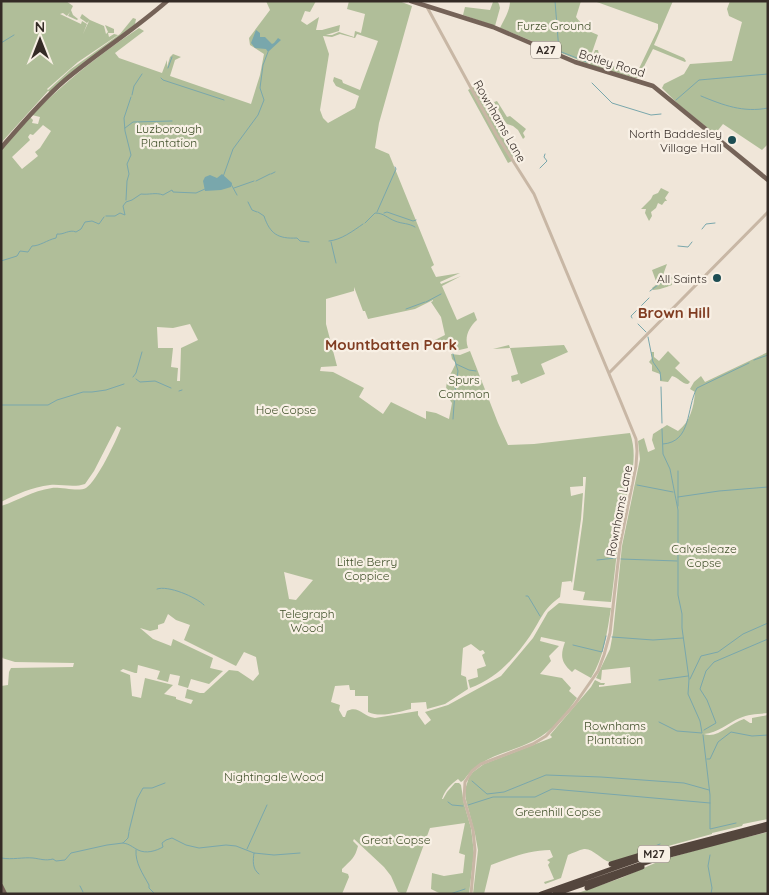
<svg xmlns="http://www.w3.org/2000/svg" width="769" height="895" font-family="Quicksand,sans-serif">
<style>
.green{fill:#b0be99;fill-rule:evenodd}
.water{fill:#79a7ac}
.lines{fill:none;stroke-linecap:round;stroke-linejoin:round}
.stream{stroke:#79a7ac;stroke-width:1}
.minor{stroke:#c8b7a5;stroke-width:3}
.major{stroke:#756358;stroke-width:4.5}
.highway{stroke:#54463d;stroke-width:5}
.poi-dot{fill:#1d4d53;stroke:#f8f0e5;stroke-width:2}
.labels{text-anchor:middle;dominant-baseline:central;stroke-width:4.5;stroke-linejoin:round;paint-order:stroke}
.shield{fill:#f8f0e5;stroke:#6f665f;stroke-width:1}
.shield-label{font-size:11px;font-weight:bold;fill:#342b26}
.park-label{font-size:12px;fill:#41512b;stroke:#f8f0e5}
.street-label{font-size:12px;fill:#342b26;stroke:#f8f0e5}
.poi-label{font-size:12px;fill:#342b26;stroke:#f8f0e5;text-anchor:end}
.quarter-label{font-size:15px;font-weight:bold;fill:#803d22;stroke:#f8f0e5}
</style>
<rect width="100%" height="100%" fill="#f0e6d9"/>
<path class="green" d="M4 1H66L73 6 71 10 73 15 78 19 77 20 68 16 70 12 67 16 63 13 60 14 81 24 82 21 87 24 83 34 89 21 87 23 80 18 82 14 90 20 104 26 106 34 108 32 105 25 114 29V33H108L109 37 114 34 118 35 78 62 47 89 48 90 71 69 120 34 133 18 136 19 135 24 50 92 48 91 1 143V3Z
M266 1H316L310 12 305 11 301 21 307 25 319 17 316 30H322L340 25 339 31 326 35H332L339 32 354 37 355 31 361 33 365 14 347 9 349 1H399L412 6 379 123 375 148 389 154 434 265 431 267 436 277 460 273 440 282 441 284 461 276 442 286 457 320 474 312 477 320C469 327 464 337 468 348L455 351 446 347 445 342 442 347H432L429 343 445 335 441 317 431 302 433 301V300L415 309 368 319 365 311H363L354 287V291L326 299V324L337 366 321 367 320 371 333 372 364 388 359 397 383 414 391 402 426 419V411L436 413 449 419 452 403C440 388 449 378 456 363L452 359 451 354 460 355 470 351 498 423 508 445 534 444 630 433C640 462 627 488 622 517 617 545 615 574 611 602L583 600 585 592 573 590 583 519 586 477H583V486L570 487 571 496 583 493 581 519 572 583 571 581 562 582 560 597C542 610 541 620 530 636 514 659 496 679 470 688L468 680 478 677 477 669 486 666 482 655 485 653 483 650 480 651 471 644 463 648 461 675 466 677 468 689 445 704 427 709 426 702 411 703V709C398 712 381 718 368 712V696H355V690H350L349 685 335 686 331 702 340 705 339 710 343 717H345L347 711C359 705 363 717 375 718L418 711V715L425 725 431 720 425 712 448 705 501 676 533 638 548 612 559 603 611 608C607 633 604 657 591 678L575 669 572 672C561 662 560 656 565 642L541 637 540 641 559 646 549 656 551 661 540 674 562 678 571 688 569 691 577 698C566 714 552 731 535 740 509 754 482 754 464 780L461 782 458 779C451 784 445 790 442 799H443L447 792 455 783H459L461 785 464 804 471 828 474 853 469 894H441L431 889 432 873 444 876 463 873 465 855 459 853 465 823 430 828 406 893 404 894 398 892 391 876 384 867 354 839 353 841 358 846C355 858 351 860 342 869V872L348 874 349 877 342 894H6L1 884V686L8 685 9 672 11 668 73 667 74 663 15 662 2 658 4 657 1 658V506C20 500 31 491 52 488 61 487 79 492 86 488 97 481 116 441 121 428L117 426 94 471 85 484C74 488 61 484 50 485 32 487 17 494 1 502V150L30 117 33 120 32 123 38 124 40 117 32 115C67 80 99 55 139 28L144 31 115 53 119 58 162 73 167 60V67L170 57 173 54 181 57 175 60 170 76 251 104 260 75 264 54 250 45 249 38 270 10ZM340 34 355 38 357 34 378 41 360 90 343 83 342 80 334 77 333 81 336 86 359 96 355 108 328 123 323 118 320 110 329 54 323 36 332 37ZM43 125 51 131 40 148 35 152 38 156 22 169 12 157 30 140 28 137 30 134 33 135ZM190 324 198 340 181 348 180 381H177L178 368 171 367 173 348H158L157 327 173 328ZM284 572 313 580 296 600 289 599ZM168 614 176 620 190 625 184 640 236 666 244 652 256 657 259 674 253 681 238 671 229 670 204 693H200L187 689 185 698 193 700 191 704 176 699V697L164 694 173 685 145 678 141 698 132 696 130 675 120 671 123 669 135 673H137L138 665 160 671 157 679 168 682 170 674 180 676 178 685 188 688 191 679 209 684 223 671 210 668 213 658 173 639 171 646 153 639 140 628 150 631 158 629V625L164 623Z
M497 1 499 4 500 8 495 26 463 15 465 7 490 10 493 2Z
M510 1H581L576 17C581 24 587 27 591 32L598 35 588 64 500 28C504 19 510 11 510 1Z
M594 1H673L654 45 684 58 686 61 685 62 653 49 638 78H635L590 65 595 50H598L599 55 603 63 623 69 631 76 635 77 658 29V24Z
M730 1H768V144L762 150 723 124 715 134 678 104 662 88 664 84 684 74 690 64 732 61 742 22 729 16 727 9Z
M473 87 481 98 513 156 512 161 508 163 468 90Z
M497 101 507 117 510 116 526 129 523 133 525 137 523 139 518 130 513 126 507 124 504 120 494 102Z
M661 188 669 192 665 198 667 201H665L662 205 658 203 656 208 651 212 652 216 649 221 645 213 646 209H641L651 199 653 195 658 193Z
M667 264 663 275 665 279H668L675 275 676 276 671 280 672 285C666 287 659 290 653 290L652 288 657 284 652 270Z
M509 345 510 348 564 345 568 352 541 364 545 374 521 384 519 380 512 382 511 376 518 374 510 348 493 349Z
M668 351 680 363 675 368 690 382 688 384C682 384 678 377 672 376L668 382 660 381V374L652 371V365L649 362 652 358 651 352H654V357L659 361Z
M768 352V713C759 714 748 714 740 718 728 723 718 733 704 734 718 739 730 723 744 719L750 723H752V718L768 715V819L743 824 742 826 712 833V834L610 862C601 860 593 848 584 849 579 850 573 853 568 855L561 878 545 884 544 882 554 879 548 865 550 862 547 860 553 857 550 850C530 850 509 858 491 865L484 894H473L478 850 475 834 466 800 465 790 469 777 473 772 484 764 551 738 552 737 550 735 591 687 595 680 601 683H605L604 685H599V687L631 683 630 667 602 670 601 680 596 678 610 649 613 633 622 546 640 459 638 441 644 438 648 452 655 449 652 440 653 434 667 425 678 431C690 422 694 407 695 392L690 389 694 382 701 376 705 382Z
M768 832V894H575L621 878 662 860 714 845Z"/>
<path class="water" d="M256 30 260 33V37H265L272 44 274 43 278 38 281 40 268 52 266 49 255 48 251 43Z
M222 174 232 183 231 187 221 190 205 191 203 181 205 177 210 175 217 178Z"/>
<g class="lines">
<path class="stream" d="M555 1 559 51 587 62
M1 43 14 35
M168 68 172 57
M161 78 163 80 224 100
M592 83 612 103 651 115 661 114
M132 95 134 86 142 74
M701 96C723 105 743 113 768 108
M676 100 699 80 768 74
M125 128 133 122 172 121
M540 168 547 161 544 157 545 154
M271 174 275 172
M223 177 233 149 258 115 264 100 260 88 263 65 268 52
M256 181 270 174
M231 184 237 195
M234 188 254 181
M126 200 127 181 129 174 127 164 131 155 125 131 124 118 131 97
M248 202 252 210 257 212
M258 212 264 216C270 234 278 239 297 238L300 241 309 242
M377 212 396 169 395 167
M384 213 387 212 413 221 416 220
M106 216H115L120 213 125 215 123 206 126 202 132 200 141 194C149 195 156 192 163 195L172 190 173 192 196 193 205 189
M365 223 375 213C384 213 387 218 395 221 402 224 409 223 415 227
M702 229 706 224 715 223
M329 241C341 240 353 231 363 224
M331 242 336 263
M678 246 688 247 692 242
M1 261 17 256 20 251 28 252 32 246C40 246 47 240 56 238L57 234C64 235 69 229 76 232L81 229 85 222 92 221 99 224 104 217
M650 291 667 278
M426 302 441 294
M406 309 425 302
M632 318 631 316 649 298
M638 324 646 332
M648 337 653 362 660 372 661 380
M450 348 452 345
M453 354 458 371 455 391 453 419
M754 360 768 355
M456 364 469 370 476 371
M133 377 136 373 142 352
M136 379 140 382 155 381 171 388
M661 387 662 423
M179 391 182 390
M1 405H48L57 400 83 392H92L106 390 124 384
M663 444C692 442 686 408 697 388L749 363
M678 471V506
M637 485 673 492
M678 497 719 491 768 487
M621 559 677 561
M597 560 616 558
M157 589C168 585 196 597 204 605
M526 596H528L540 616
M612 637 653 640 683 638
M573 645 602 652 606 636
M690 679 701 656 718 652 743 634 768 623
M659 680 688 676
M659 722 677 731 702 733 700 721 688 694 689 679 682 628V614L678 595V510L670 469 663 454 662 429
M704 730 716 723 707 700 700 689 706 671 714 662 768 639
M703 735 710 795V829L736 823
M707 759H710L718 742 731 732 752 736 768 735
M472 781 487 794 504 792 546 775 601 777 684 783 709 790
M448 802 452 805 463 806
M468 805 493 797H535L552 789 710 803
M129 831 137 799 143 788H152L165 783
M123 843C130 844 132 847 138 850 146 854 156 851 163 847L162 843 166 840 172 838 186 845 199 848 226 845 236 846 254 853
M247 849 267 805
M136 850C135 863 143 874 149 885V888L155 894
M638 853 660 844
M710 855 708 866 712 888 711 894
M1 858C13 860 23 857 33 858 41 859 45 861 53 859L56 861 65 860 71 853 107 845 123 843 128 838 129 832
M259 874C252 869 253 860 254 853L274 855 300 853
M80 886 83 892
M450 894 465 889"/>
<path class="minor" d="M427 7 496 134 534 194 620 400 636 439 637 451 636 466 620 545 610 633 604 655 598 671 575 704 546 736 533 744 481 764 472 771 465 782 464 799 473 830 475 850 471 894
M609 373 768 212"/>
<path class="major" d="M411 1 493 27 575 62 653 86 768 180
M1 148C21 125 41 101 64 81 97 53 134 30 167 1
M1 886 5 894"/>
<path class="highway" d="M611 864 644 854
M587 888 642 867
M541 894 657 853 768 824
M555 894 662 857 768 829"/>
</g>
<g class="poi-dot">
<circle cx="732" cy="140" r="5"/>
<circle cx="717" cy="278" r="5"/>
</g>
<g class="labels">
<g class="shield">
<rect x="531" y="41.5" width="30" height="17" rx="4"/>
<rect x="638" y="845.5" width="32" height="17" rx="4"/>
</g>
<g class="shield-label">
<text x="546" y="50">A27</text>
<text x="654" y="854">M27</text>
</g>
<g class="park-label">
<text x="554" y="25">Furze Ground</text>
<text x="169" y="128">Luzborough<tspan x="169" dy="14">Plantation</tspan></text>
<text x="464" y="379">Spurs<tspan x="464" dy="14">Common</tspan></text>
<text x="286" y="409">Hoe Copse</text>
<text x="704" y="548">Calvesleaze<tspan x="704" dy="14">Copse</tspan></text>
<text x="367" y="561">Little Berry<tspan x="367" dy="14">Coppice</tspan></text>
<text x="307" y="613">Telegraph<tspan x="307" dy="14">Wood</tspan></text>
<text x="615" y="725">Rownhams<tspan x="615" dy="14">Plantation</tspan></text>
<text x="274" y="776">Nightingale Wood</text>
<text x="558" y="811">Greenhill Copse</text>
<text x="396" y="839">Great Copse</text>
</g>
<g class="street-label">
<text transform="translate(612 63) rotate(17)">Botley Road</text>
<text transform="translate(500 121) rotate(60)">Rownhams Lane</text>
<text transform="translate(619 511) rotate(-79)">Rownhams Lane</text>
</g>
<g class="poi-label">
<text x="722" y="133">North Baddesley<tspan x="722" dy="14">Village Hall</tspan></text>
<text x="707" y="278">All Saints</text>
</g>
<g class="quarter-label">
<text x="674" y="312">Brown Hill</text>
<text x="391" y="344">Mountbatten Park</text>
</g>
</g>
<rect width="769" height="895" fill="none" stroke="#342b26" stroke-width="5"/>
<g transform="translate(40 40)" stroke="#f8f0e5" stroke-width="4" paint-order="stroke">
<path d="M0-4L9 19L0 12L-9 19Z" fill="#342b26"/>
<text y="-8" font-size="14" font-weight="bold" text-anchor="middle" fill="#342b26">N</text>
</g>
</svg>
